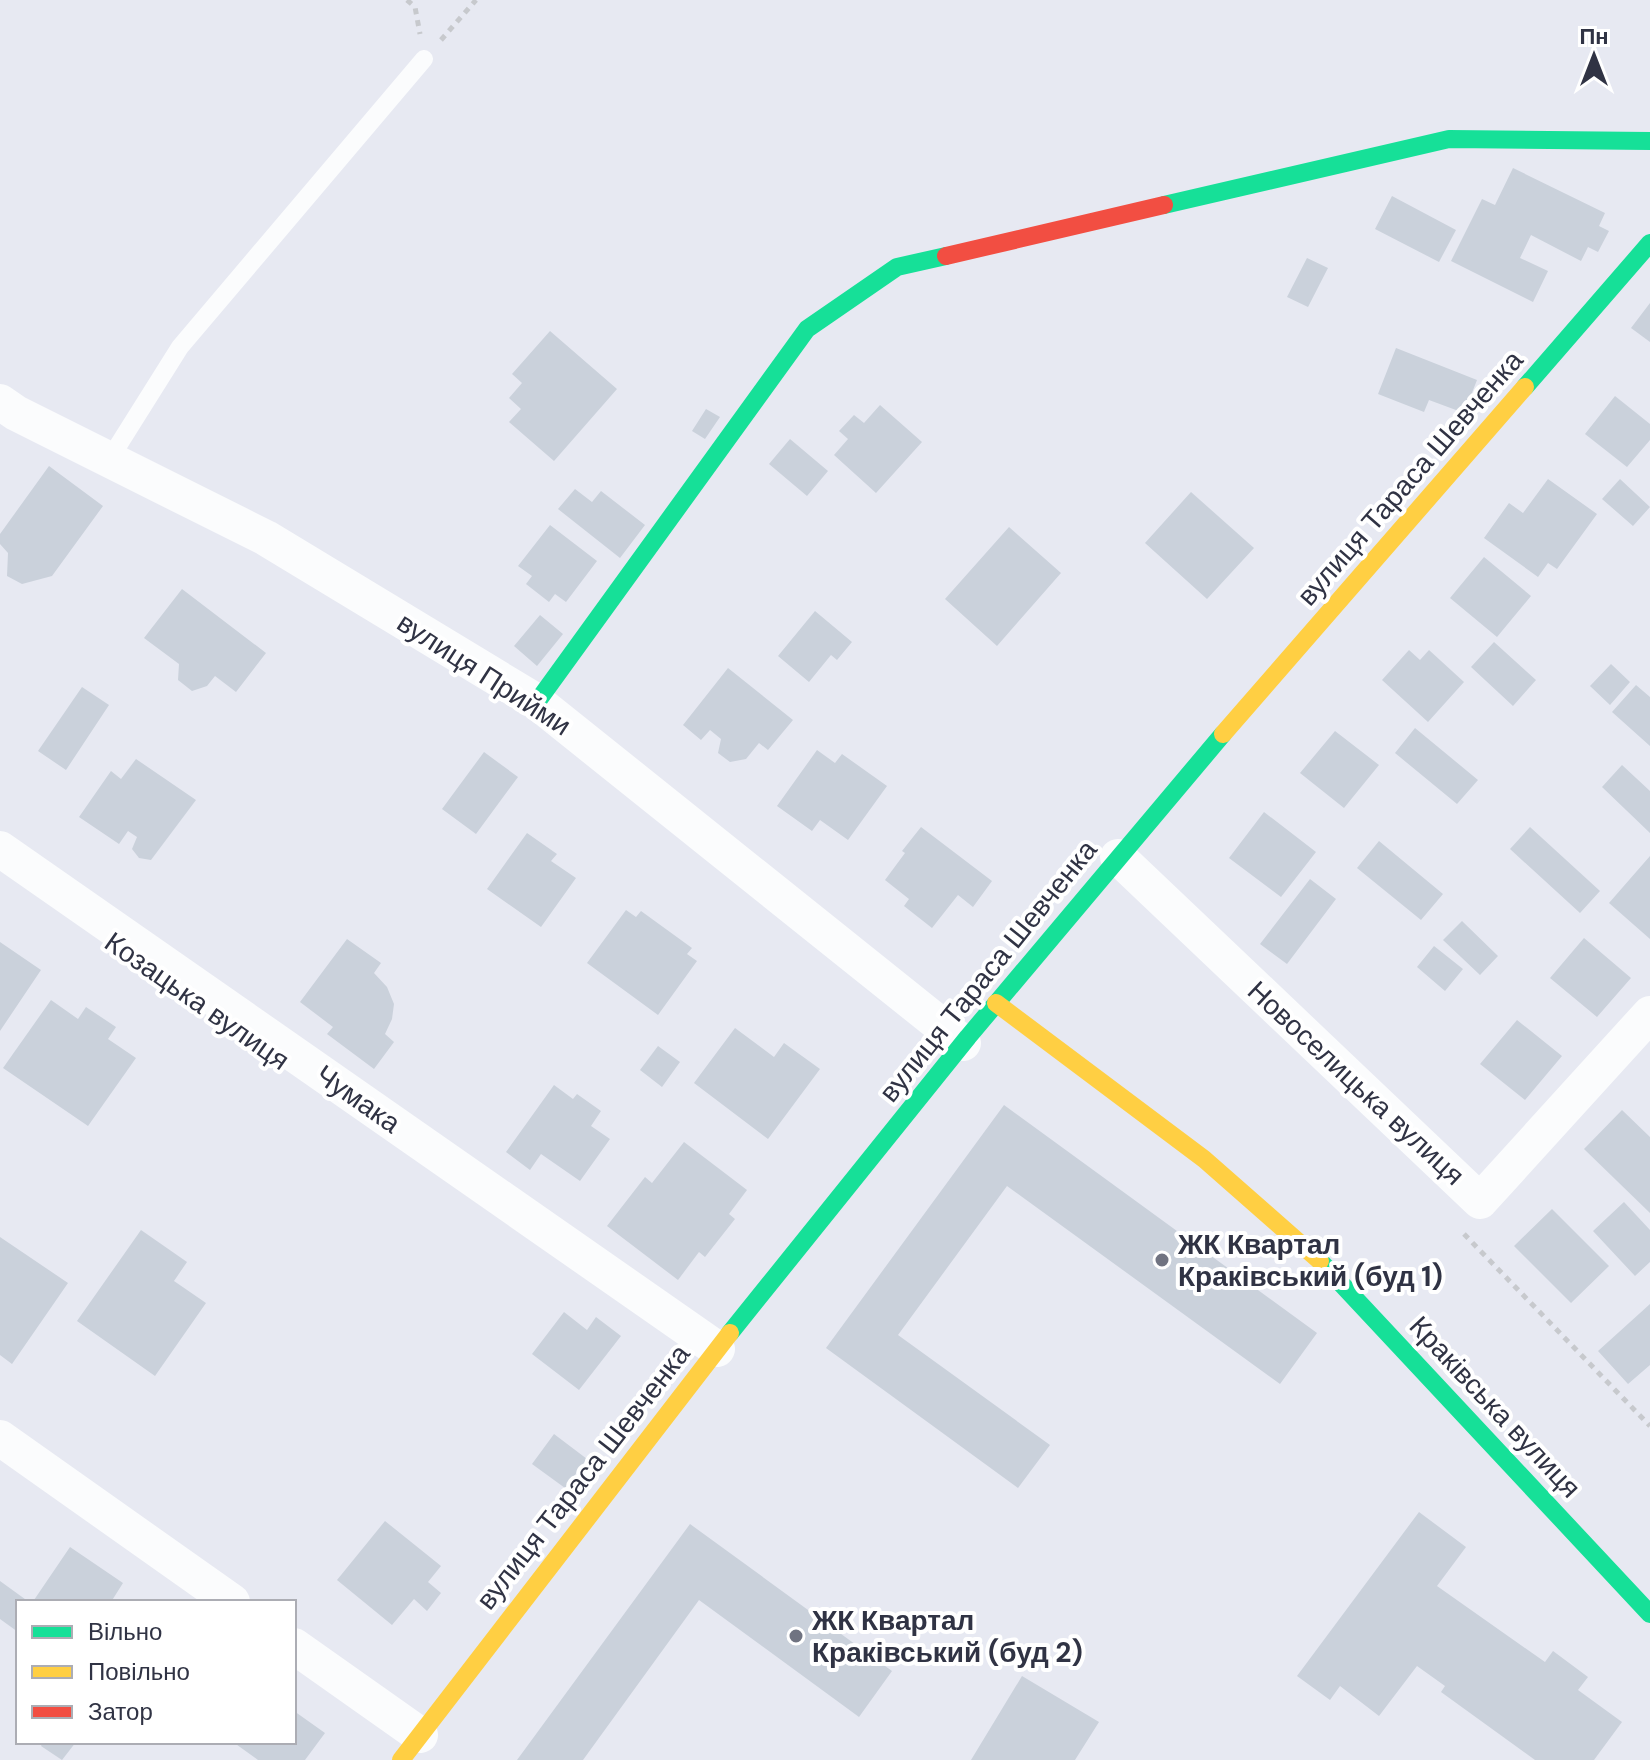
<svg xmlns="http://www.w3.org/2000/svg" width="1650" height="1760" font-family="'DM Sans',sans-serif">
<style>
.building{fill:#cad1db}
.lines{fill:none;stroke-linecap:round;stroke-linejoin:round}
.path{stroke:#c7c9cd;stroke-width:5;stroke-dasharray:6 6;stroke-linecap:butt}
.lane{stroke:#fbfcfd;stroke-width:18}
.street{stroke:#fbfcfd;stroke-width:36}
.fast{stroke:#16e098;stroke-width:18}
.slow{stroke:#ffcf43;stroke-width:18}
.jam{stroke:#f24e42;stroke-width:18}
.poi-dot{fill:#707381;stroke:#fff;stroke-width:3}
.labels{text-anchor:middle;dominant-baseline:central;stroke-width:8;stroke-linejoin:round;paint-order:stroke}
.street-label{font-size:28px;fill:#303344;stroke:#fff}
.poi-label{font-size:28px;font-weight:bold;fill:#303344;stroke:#fff;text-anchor:start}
</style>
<rect width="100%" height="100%" fill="#e7e9f2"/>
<path class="building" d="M1513 168 1605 213 1599 226 1609 231 1598 252 1588 247 1581 261 1531 235 1520 258 1548 271 1533 302 1451 261 1482 199 1495 205Z
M1392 196 1456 230 1439 262 1375 229Z
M1307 258 1328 268 1308 307 1287 297Z
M1650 303V342L1631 328Z
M550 331 617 389 554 461 509 422 521 409 509 398 522 383 512 374Z
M1396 348 1477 380 1464 413 1429 400 1424 412 1378 394Z
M1615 396 1650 424V440L1627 467 1585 434Z
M880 405 922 442 876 493 834 455 848 439 839 431 854 415 864 423Z
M706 409 720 417 705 439 692 431Z
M790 439 828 471 807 496 769 464Z
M49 466 103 506 52 576 22 584 7 576 8 553 0 544V534Z
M1548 479 1597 514 1557 569 1548 563 1538 577 1484 538 1509 503 1523 513Z
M1620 479 1650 507 1633 526 1602 499Z
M575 489 592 502 601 491 645 525 620 558 558 509Z
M1191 492 1254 548 1207 599 1145 543Z
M550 525 597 561 566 602 555 594 549 602 526 584 532 576 518 566Z
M1009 527 1061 573 997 646 945 599Z
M1484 557 1531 596 1497 637 1450 598Z
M182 589 266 653 236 692 215 676 207 686 192 691 178 680 179 664 144 638Z
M815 611 852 642 837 660 831 655 809 682 778 656Z
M540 615 563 634 537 666 514 646Z
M1494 642 1536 680 1513 706 1471 667Z
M1409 650 1420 660 1429 650 1464 682 1428 722 1382 680Z
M1611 664 1630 682 1610 705 1590 686Z
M728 668 793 720 768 750 759 743 746 759 730 762 718 753 721 739 710 730 701 740 683 725Z
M1636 685 1650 697V746L1612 712Z
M82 687 109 705 66 770 38 751Z
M1415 728 1478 780 1457 804 1395 753Z
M1335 731 1379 765 1344 808 1300 773Z
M817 750 835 763 842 754 887 786 848 840 820 820 812 831 777 806Z
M484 752 518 777 476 834 442 809Z
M136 759 196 800 151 860 139 858 132 849 137 837 128 831 119 844 79 817 111 771 121 779Z
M1622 765 1650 791V833L1602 787Z
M1264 812 1316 852 1281 897 1229 858Z
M921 827 992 881 973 907 958 895 932 928 904 906 909 899 885 880 905 853 902 851Z
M1530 827 1600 891 1580 913 1510 849Z
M527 833 557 854 551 861 576 878 541 927 487 889Z
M1379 841 1443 894 1421 920 1357 868Z
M1650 856V939L1609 903Z
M1310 879 1336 899 1287 964 1260 944Z
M626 910 636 917 641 911 692 948 687 954 697 961 658 1015 587 963Z
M1462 921 1498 956 1480 975 1443 940Z
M1584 938 1631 978 1597 1017 1550 978Z
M347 939 381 963 374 973 387 987 394 1004 392 1019 385 1034 394 1042 374 1069 327 1034 333 1027 300 1002Z
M0 942 41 970 0 1031Z
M1434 946 1463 969 1445 991 1417 967Z
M51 1000 78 1019 86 1007 116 1027 108 1039 136 1058 88 1126 3 1068Z
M1517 1020 1562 1056 1525 1100 1480 1064Z
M735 1028 774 1057 784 1043 820 1069 768 1139 694 1083Z
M658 1046 680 1062 662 1087 640 1070Z
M554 1085 573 1099 577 1094 601 1111 591 1126 610 1139 580 1181 541 1154 530 1170 506 1152Z
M1004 1105 1317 1333 1280 1384 1007 1186 898 1335 1050 1445 1018 1488 826 1348Z
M1622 1110 1650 1137V1213L1584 1149Z
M684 1142 747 1190 729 1214 735 1219 705 1257 699 1252 678 1280 607 1226 645 1177 652 1183Z
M1624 1202 1650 1230V1262L1635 1276 1593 1231Z
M1552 1209 1609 1266 1571 1303 1514 1246Z
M141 1230 187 1262 174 1281 206 1303 155 1376 77 1321Z
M0 1237 68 1283 12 1364 0 1355Z
M1650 1304V1365L1628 1384 1598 1351Z
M564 1312 587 1330 596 1317 621 1336 579 1390 532 1354Z
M554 1434 587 1459 565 1488 532 1464Z
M1419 1512 1466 1547 1437 1586 1545 1662 1553 1651 1588 1677 1578 1690 1622 1722 1594 1760H1535L1441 1692 1445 1686 1417 1666 1379 1716 1340 1686 1330 1700 1297 1676Z
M385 1521 441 1566 428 1582 441 1593 427 1611 414 1599 392 1625 337 1580Z
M690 1524 892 1671 859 1717 699 1600 583 1760H517Z
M70 1547 123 1583 111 1602H37L34 1600Z
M0 1581 29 1602H18V1632L0 1619Z
M1022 1676 1099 1722 1075 1760H971Z
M294 1711 325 1733 305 1760H258L233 1742H294Z
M43 1742H76L62 1760 41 1746Z"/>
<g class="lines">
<path class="path" d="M407 0 415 7 420 34
M441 40 476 0
M1464 1234 1650 1426"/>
<path class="lane" d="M109 460 180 347 424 59"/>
<path class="street" d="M0 402 16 413 266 538 537 702 963 1043
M0 849 717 1349
M1118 857 1480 1201 1650 1014
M0 1438 232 1602
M294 1646 420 1735"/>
<path class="fast" d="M1164 205 1449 139 1650 141
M1525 387 1650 243
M537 702 807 329 897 267 946 256
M1320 1261 1650 1614
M730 1333 968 1037 1223 734"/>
<path class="slow" d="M1223 734 1525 387
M996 1003 1204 1159 1320 1261
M401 1760 730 1333"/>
<path class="jam" d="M946 256 1164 205"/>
</g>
<g class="poi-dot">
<circle cx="1162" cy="1260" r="8"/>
<circle cx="796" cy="1636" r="8"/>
</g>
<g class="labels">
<g class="street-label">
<text transform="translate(1410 478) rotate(-49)">вулиця Тараса Шевченка</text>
<text transform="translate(484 674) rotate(33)">вулиця Прийми</text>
<text transform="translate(988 971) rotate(-51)">вулиця Тараса Шевченка</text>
<text transform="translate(197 1001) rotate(35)">Козацька вулиця</text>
<text transform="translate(1356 1083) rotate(43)">Новоселицька вулиця</text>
<text transform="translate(358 1099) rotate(35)">Чумака</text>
<text transform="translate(1495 1407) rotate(47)">Краківська вулиця</text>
<text transform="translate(583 1477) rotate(-52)">вулиця Тараса Шевченка</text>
</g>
<g class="poi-label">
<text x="1178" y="1244">ЖК Квартал<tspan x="1178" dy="32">Краківський (буд 1)</tspan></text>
<text x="812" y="1620">ЖК Квартал<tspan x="812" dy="32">Краківський (буд 2)</tspan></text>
</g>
</g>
<rect x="16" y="1600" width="280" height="144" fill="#ffffff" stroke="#acadb4" stroke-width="2"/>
<rect x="32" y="1626" width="40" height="12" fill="#16e098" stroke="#acadb4" stroke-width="2"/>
<text x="88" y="1640" font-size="24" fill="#303344">Вільно</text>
<rect x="32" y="1666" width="40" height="12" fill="#ffcf43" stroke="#acadb4" stroke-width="2"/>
<text x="88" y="1680" font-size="24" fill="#303344">Повільно</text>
<rect x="32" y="1706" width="40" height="12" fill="#f24e42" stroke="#acadb4" stroke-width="2"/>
<text x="88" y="1720" font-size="24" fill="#303344">Затор</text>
<g transform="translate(1594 56)" stroke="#ffffff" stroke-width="6" paint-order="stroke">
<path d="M0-6L14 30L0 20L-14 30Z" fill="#303344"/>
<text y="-12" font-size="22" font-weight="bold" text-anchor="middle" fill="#303344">Пн</text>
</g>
</svg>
